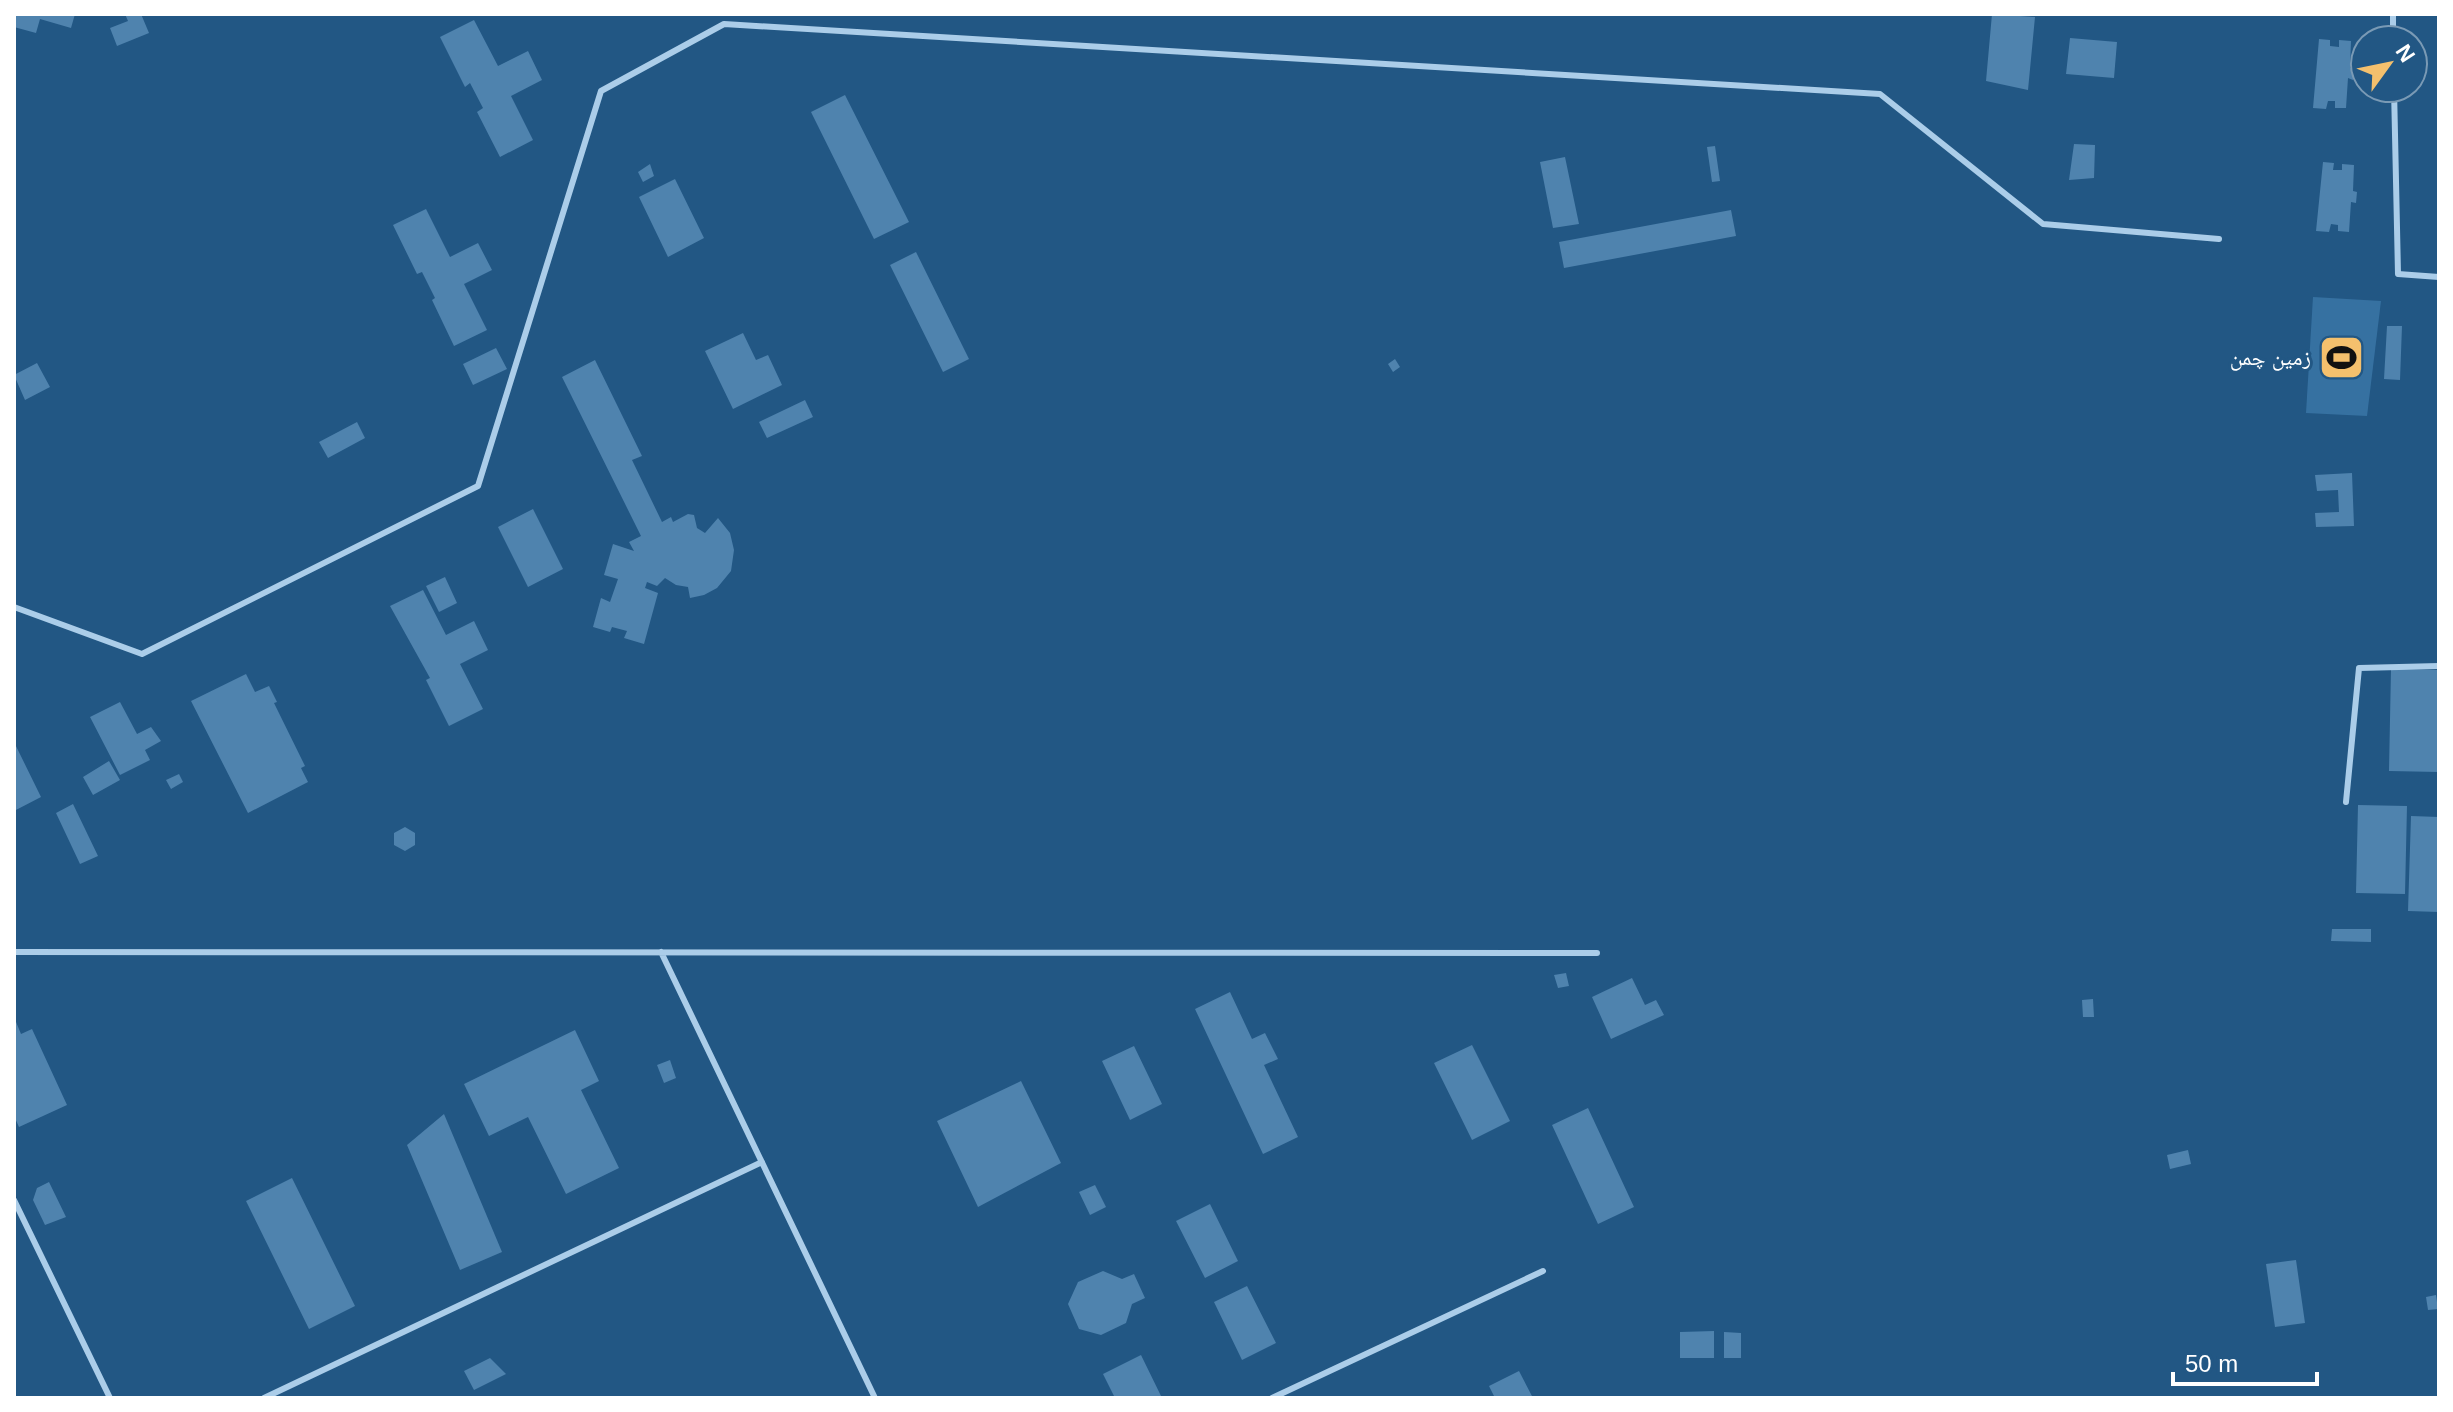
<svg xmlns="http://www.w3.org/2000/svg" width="2453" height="1412" font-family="Helvetica,'Noto Naskh Arabic',sans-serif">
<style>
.green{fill:#3671a1}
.building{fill:#4f83ae}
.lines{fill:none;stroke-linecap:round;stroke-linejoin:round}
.lane{stroke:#abcde9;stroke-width:6}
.labels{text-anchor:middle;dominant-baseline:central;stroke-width:6;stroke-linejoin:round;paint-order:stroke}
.poi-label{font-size:22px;fill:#fff;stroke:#225784;text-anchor:end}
</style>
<rect width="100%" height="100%" fill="#225784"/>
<path class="green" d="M2313 297 2381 301 2367 416 2306 413Z"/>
<path class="building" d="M14 14H75L71 28 40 19 36 33 14 27Z
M125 14H141L149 33 117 46 110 28 128 21Z
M1992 14 2035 17 2028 90 1986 81Z
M474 20 498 66 528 51 542 80 511 96 533 140 500 157 477 112 483 108 470 83 465 87 440 37Z
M2070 38 2117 42 2114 78 2066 74Z
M2319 39 2330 40V46L2339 47V40L2351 41 2350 68 2354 69 2353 80 2348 78 2346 108H2335V101H2328L2326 109 2313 108Z
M845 95 909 222 874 239 811 112Z
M2074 144 2095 145 2094 178 2069 180Z
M1715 146 1720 181 1712 182 1707 147Z
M1565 157 1579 224 1553 228 1540 162Z
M2323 162 2334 163 2333 170H2342V164L2354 165 2353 191 2357 192 2356 203 2351 202 2349 232 2338 231V225L2331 224 2329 232 2316 231Z
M650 164 654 176 643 182 638 172Z
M675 179 704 238 668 257 639 197Z
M426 209 450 257 478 243 492 270 464 284 487 330 454 346 432 300 435 298 422 272 417 274 393 225Z
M1731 210 1736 236 1564 268 1559 242Z
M916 252 969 359 943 372 890 265Z
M2387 326H2402L2400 380 2384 379Z
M743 333 756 360 768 355 782 385 733 409 705 351Z
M496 348 507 369 473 385 463 364Z
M1395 359 1400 367 1393 372 1388 364Z
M595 360 642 456 632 460 662 522 671 517 673 522 688 514 694 515 697 528 705 533 718 518 730 533 734 550 731 571 717 588 704 595 690 598 688 587 676 585 665 578 657 586 647 582 645 588 658 593 644 644 624 638 627 631 612 627 610 632 593 627 601 598 610 602 618 579 604 575 613 544 634 551 629 542 641 536 562 377Z
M37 363 50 387 25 400 14 375Z
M805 400 813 417 767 438 759 422Z
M357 422 365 438 328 458 319 442Z
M2352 473 2354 526 2316 527 2315 513 2339 512 2338 490 2317 491 2315 475Z
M533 509 563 569 528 587 498 527Z
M445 577 457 603 439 612 426 586Z
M423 590 446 635 474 621 488 650 460 664 483 709 449 726 426 680 430 678 390 606Z
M2391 669 2439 670V772L2389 771Z
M246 674 255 692 269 686 277 702 274 703 305 766 301 768 308 782 248 813 191 701Z
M120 702 137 734 151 727 161 741 145 750 150 760 120 775 90 717Z
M14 742 41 797 14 811Z
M109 761 120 780 93 795 83 777Z
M179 774 183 782 171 789 166 780Z
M73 804 98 856 80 864 56 813Z
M2358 805 2407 806 2405 894 2356 893Z
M2411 816 2439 817V912L2408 911Z
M405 827 415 833V845L405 851 394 845V833Z
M2332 929H2371V942L2331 941Z
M1566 973 1569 986 1558 988 1554 975Z
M1632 978 1645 1005 1656 1000 1664 1015 1611 1039 1592 997Z
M1230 992 1252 1039 1265 1033 1278 1059 1264 1065 1298 1137 1263 1154 1195 1009Z
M2093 999 2094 1017H2083L2082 1000Z
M14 1017 21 1034 32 1029 67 1105 19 1127 14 1116Z
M575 1030 599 1081 581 1090 619 1168 566 1194 528 1117 489 1136 464 1084Z
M1472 1045 1510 1121 1472 1140 1434 1063Z
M1134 1046 1162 1104 1130 1120 1102 1061Z
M670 1060 676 1078 664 1083 657 1065Z
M1021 1081 1061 1163 978 1207 937 1121Z
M1588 1108 1634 1207 1598 1224 1552 1125Z
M444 1114 502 1252 460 1270 407 1145Z
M2188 1150 2191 1164 2170 1169 2167 1155Z
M292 1178 355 1306 309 1329 246 1201Z
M49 1182 66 1217 45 1225 33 1200 37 1188Z
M1095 1185 1106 1207 1090 1215 1079 1192Z
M1210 1204 1238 1261 1205 1278 1176 1221Z
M2296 1260 2305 1323 2275 1327 2266 1264Z
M1103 1271 1122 1279 1134 1274 1145 1298 1132 1304 1126 1323 1101 1335 1079 1329 1068 1304 1078 1282Z
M1247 1286 1276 1343 1242 1360 1214 1302Z
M2436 1295 2438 1309 2428 1310 2426 1297Z
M1714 1331V1358H1680V1332Z
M1724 1332 1741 1333V1358H1724Z
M1141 1355 1162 1398H1115L1103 1374Z
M490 1358 506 1374 474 1390 464 1371Z
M1519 1371 1533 1398H1495L1489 1386Z"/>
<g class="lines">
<path class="lane" d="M2393 14V40
M2394 88 2398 274 2439 277
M14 607 142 654 478 486 601 91 724 24 1880 94 2043 224 2219 239
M2346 802 2359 668 2439 666
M14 952 1597 953
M661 952 875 1398
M14 1200 110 1398
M264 1398 762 1162
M1272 1398 1543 1271"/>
</g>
<defs>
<symbol id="stadium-square" viewBox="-11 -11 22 22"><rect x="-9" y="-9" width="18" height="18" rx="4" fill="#f4c06d" stroke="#225784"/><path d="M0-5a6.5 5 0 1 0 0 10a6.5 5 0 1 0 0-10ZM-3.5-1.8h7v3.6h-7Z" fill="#111"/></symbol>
</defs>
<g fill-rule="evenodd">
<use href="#stadium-square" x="2316" y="332" width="51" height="51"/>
</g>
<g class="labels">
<g class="poi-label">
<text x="2311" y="357">زمین چمن</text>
</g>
</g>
<rect width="2453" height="1412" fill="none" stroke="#ffffff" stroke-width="32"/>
<g transform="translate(2389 64) rotate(57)"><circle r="38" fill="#225784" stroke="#7a9ab5" stroke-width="2"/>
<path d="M0-6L14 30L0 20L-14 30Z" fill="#f4c06d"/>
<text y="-12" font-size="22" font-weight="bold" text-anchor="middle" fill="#ffffff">N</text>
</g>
<path d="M2173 1372v12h144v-12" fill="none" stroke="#ffffff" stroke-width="4"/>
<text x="2185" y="1372" font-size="24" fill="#ffffff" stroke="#225784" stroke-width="6" paint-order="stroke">50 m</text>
</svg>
